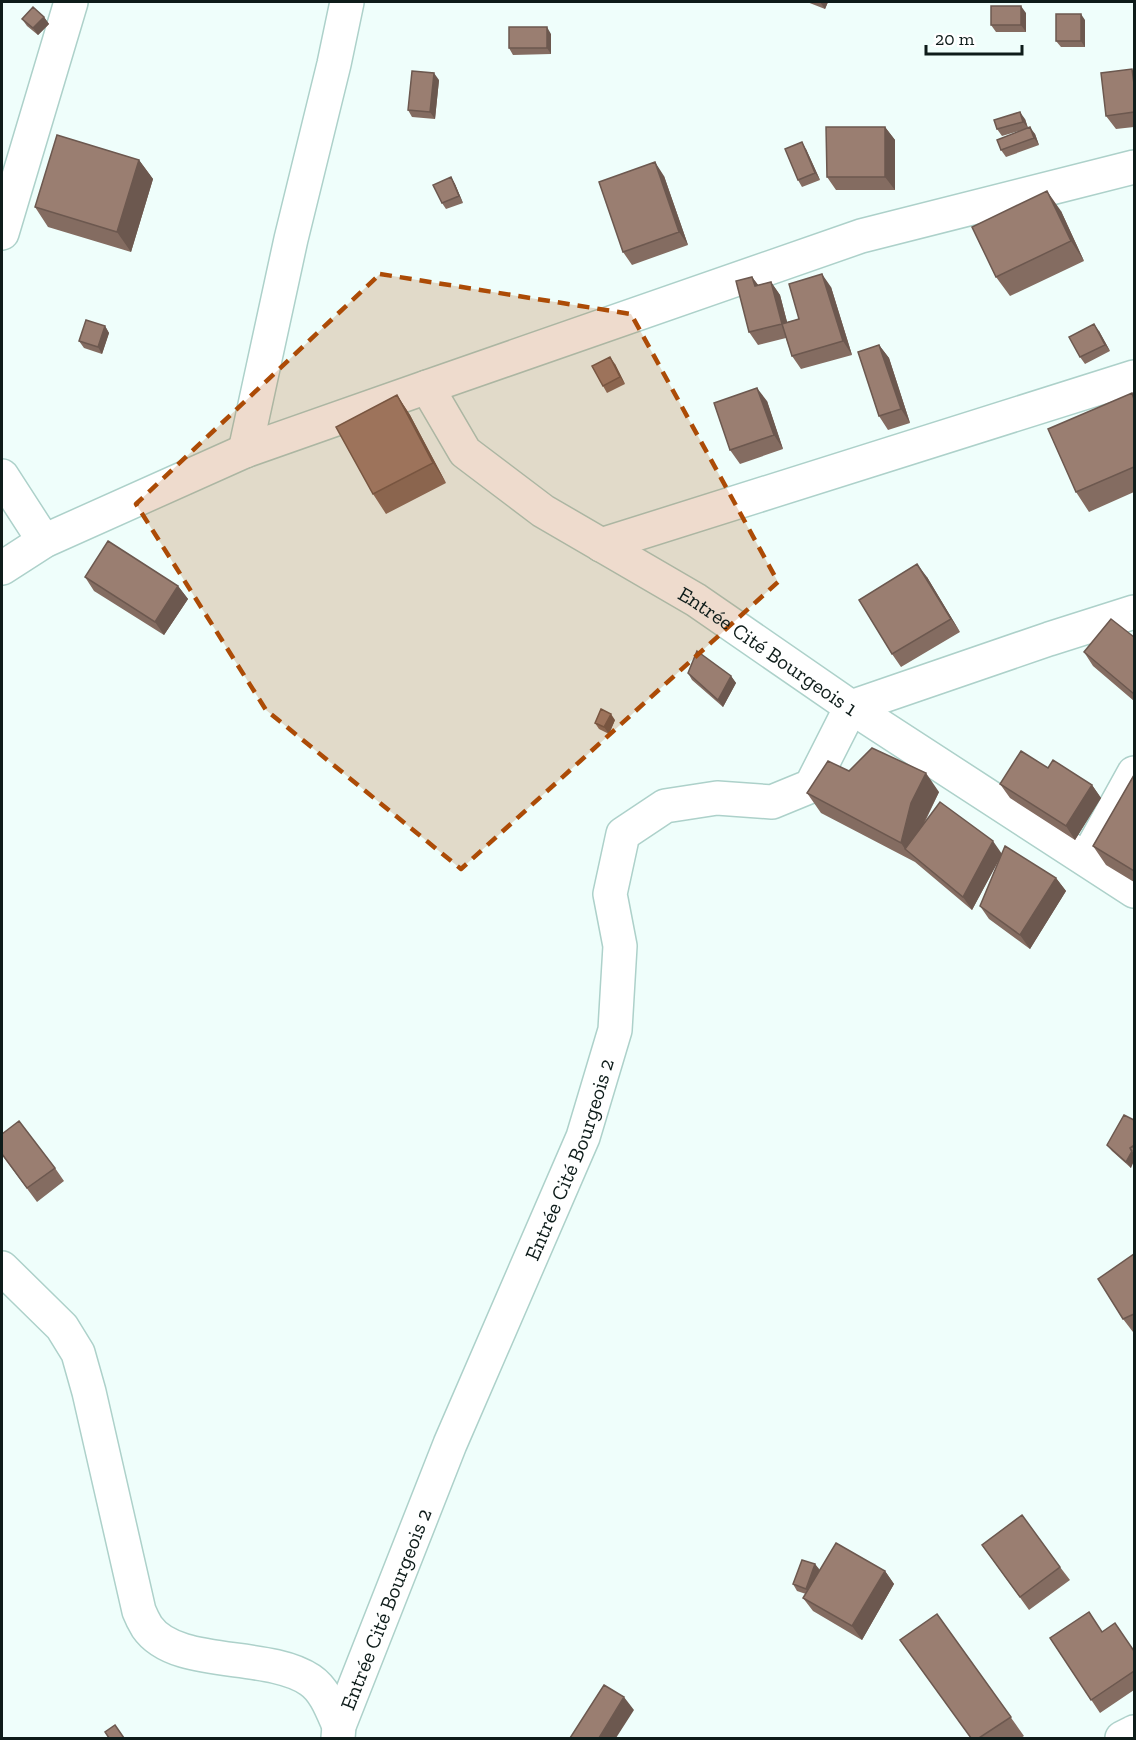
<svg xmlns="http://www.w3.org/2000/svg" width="1136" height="1740" font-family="'Zilla Slab',serif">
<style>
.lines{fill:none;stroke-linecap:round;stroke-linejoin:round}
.minor-casing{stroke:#add1ca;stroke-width:36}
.major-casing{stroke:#add1ca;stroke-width:36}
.minor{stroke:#fff;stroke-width:33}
.major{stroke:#fff;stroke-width:33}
.wall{fill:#846c61}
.shaded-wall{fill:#6c584f}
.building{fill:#9a7e71;stroke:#6c584f;stroke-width:1.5}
.marked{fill:#ac4b06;fill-opacity:0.2;stroke:#ac4b06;stroke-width:4.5;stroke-dasharray:12 8;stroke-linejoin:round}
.labels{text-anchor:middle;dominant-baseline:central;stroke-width:4.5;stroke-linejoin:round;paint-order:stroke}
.street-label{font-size:21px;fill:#0e1c1a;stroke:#fff}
</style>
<rect width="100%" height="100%" fill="#effefb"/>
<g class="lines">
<defs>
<g id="minor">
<path d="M2 233 71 2"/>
<path id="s1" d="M427 387 465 452 543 511 696 600 851 707 1134 891"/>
<path d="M245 451 291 239 334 64 347 2"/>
<path d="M2 476 44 541"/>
<path d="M601 545 1134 377"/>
<path d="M2 568 44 541 245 451 427 387 861 236 1134 167"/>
<path d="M1087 858 1134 773"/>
<path d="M2 1268 62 1327 78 1353 89 1392 139 1611C141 1616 144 1622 147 1627 176 1669 267 1651 310 1680 325 1690 332 1710 339 1726"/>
<path id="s2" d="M338 1738 339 1726 450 1444 583 1137 615 1030 620 946 610 894 623 834 665 806 717 798 772 802 811 786 851 707 1049 639 1134 612"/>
</g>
<path id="major" d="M1122 1738 1134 1732"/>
</defs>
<use href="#minor" class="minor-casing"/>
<use href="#major" class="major-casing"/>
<use href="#minor" class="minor"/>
<use href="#major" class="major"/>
</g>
<path class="wall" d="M807 2H828L825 9Z
M1026 13V32H996L991 25Z
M44 17 49 24 38 35 27 26 22 19Z
M1085 20V47H1061L1056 41Z
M551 34V54L513 55 509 48Z
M1134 71V127L1116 129 1106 116Z
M439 80 435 119 412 117 408 110Z
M1025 119 1028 128 1035 134 1039 145 1006 157 1001 150 1026 129 1002 136 997 129Z
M885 127 895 140V190H836L827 177Z
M806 149 820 180 802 187 798 180Z
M139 160 153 179 131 252 48 227 35 207Z
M664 176 688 245 632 265 623 252Z
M451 177 455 184 463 203 446 209 442 203Z
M1061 211 1084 261 1010 296 996 277Z
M752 277 758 285 771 282 780 295 787 322 799 319 831 287 852 355 801 369 792 356 786 338 758 345 749 332Z
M105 326 109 333 102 354 84 348 79 341Z
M1099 331 1110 351 1085 364 1080 357Z
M879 345 889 358 910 423 888 430 879 416Z
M615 364 625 384 607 393 603 386Z
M397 395 410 415 446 483 386 514 373 494Z
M1134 397V492L1089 512 1076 492Z
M767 401 783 449 740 464 730 450Z
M85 577 178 586 188 599 164 635 94 591Z
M927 577 960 632 901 667 892 654Z
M1134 637V701L1093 666 1084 652Z
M688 673 731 676 736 683 723 707 692 680Z
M615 720 609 734 599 729 595 723Z
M1048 768 1092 785 1101 798 1075 840 1010 798 1000 784Z
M849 771 939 792 924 824 1001 854 1056 878 1066 891 1030 949 989 919 980 906 999 860 972 910 915 862 821 813 807 793Z
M1134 775V882L1106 865 1093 846Z
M1134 1120 1131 1168 1112 1151 1107 1145Z
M2 1134 55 1168 64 1181 37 1202 2 1155Z
M1134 1254V1332H1133L1123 1319Z
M982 1545 1060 1567 1070 1580 1029 1610Z
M815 1564 820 1570 885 1571 894 1584 862 1640 813 1611 803 1598 806 1594 797 1591 793 1584Z
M937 1614 1024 1736 1021 1738H971Z
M1102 1632 1134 1651V1690L1100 1713 1050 1638Z"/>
<path class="shaded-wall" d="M820 2H828L825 9Z
M1021 6 1026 13V32L1021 25Z
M1081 14 1085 20V47L1081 41Z
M44 17 49 24 38 35 33 28Z
M547 27 551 34V54L547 48Z
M434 73 439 80 435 119 430 112Z
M1020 112 1025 119 1028 128 1023 122Z
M885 127 895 140V190L885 177Z
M1030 127 1035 134 1039 145 1034 138Z
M802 142 806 149 820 180 815 173Z
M139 160 153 179 131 252 117 232Z
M655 162 664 176 688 245 679 232Z
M451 177 455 184 463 203 459 196Z
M1047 191 1061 211 1084 261 1071 241Z
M822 274 831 287 852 355 843 341Z
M752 277 762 290 755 286Z
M771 282 780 295 791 337 782 324Z
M1094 324 1099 331 1110 351 1105 345Z
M105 326 109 333 102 354 98 347Z
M879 345 889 358 910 423 901 409Z
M610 357 615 364 625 384 620 377Z
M757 388 767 401 783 449 774 435Z
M397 395 410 415 446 483 433 463Z
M917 564 927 577 960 632 951 619Z
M178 586 188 599 164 635 155 622Z
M731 676 736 683 723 707 718 700Z
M611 714 615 720 609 734 604 727Z
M926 773 939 792 924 822 916 858 905 849 901 843 911 803Z
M1092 785 1101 798 1075 840 1066 826Z
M993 841 1002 854 972 910 963 897Z
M1056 878 1066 891 1030 949 1020 935Z
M1134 1145V1161L1131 1168 1126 1162Z
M815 1564 820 1571 811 1596 806 1589Z
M885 1571 894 1584 862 1640 852 1626Z
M624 1697 634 1710 616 1738H599Z"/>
<path class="building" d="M991 6H1021V25H991Z
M33 7 44 17 33 28 22 19Z
M1056 14H1081V41H1056Z
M509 27H547V48H509Z
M1132 69 1134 84V112L1106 116 1101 73Z
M412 71 434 73 430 112 408 110Z
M1020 112 1023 122 997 129 994 120Z
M826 127H885V177H827Z
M1030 127 1034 138 1001 150 997 140Z
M57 135 139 160 117 232 35 207Z
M802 142 815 173 798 180 785 149Z
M655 162 679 232 623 252 599 182Z
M451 177 459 196 442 203 433 185Z
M1047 191 1071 241 996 277 972 227Z
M822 274 843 341 792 356 782 324 749 332 736 281 752 277 755 286 771 282 782 324 799 319 789 284Z
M86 320 105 326 98 347 79 341Z
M1094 324 1105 345 1080 357 1069 337Z
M879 345 901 409 879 416 858 352Z
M610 357 620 377 603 386 592 366Z
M757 388 774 435 730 450 714 403Z
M1132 393 1134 399V467L1076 492 1048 429Z
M397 395 433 463 373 494 336 427Z
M108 541 178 586 155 622 85 577Z
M917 564 951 619 892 654 859 600Z
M1111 619 1134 637V694L1084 652Z
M697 651 731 676 718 700 688 673Z
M601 709 611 714 604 727 595 723Z
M872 748 926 773 911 803 901 843 807 793 828 761 849 771Z
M1021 751 1048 768 1053 760 1092 785 1066 826 1000 784Z
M1134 775V871L1093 846Z
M940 802 993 841 963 897 905 849Z
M1005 846 1056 878 1020 935 980 906Z
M1124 1115 1134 1120V1145L1130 1148 1132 1151 1126 1162 1107 1145Z
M19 1121 55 1168 27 1188 2 1154V1134Z
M1134 1146V1156L1130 1148Z
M1134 1254V1314L1123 1319 1098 1279Z
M1022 1515 1060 1567 1020 1597 982 1545Z
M836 1543 885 1571 852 1626 803 1598Z
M802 1560 815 1564 806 1589 793 1584Z
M1089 1612 1102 1632 1115 1623 1134 1651V1671L1091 1700 1050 1638Z
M937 1614 1011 1717 979 1738H971L900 1640Z
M604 1685 624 1697 599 1738H570Z
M115 1725 124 1738H109L105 1732Z"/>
<path class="marked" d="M380 274 631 314 778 582 461 869 266 710 136 504Z"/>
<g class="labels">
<g class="street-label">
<text stroke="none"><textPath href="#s1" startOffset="438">Entrée Cité Bourgeois 1</textPath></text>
<text stroke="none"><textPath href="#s2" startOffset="624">Entrée Cité Bourgeois 2</textPath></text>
<text stroke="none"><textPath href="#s2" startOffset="138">Entrée Cité Bourgeois 2</textPath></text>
</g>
</g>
<rect width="1136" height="1740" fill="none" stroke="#0e1c1a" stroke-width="6"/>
<path d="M926 45v9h96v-9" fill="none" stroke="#0e1c1a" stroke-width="3"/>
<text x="935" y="45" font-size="18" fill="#0e1c1a" stroke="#ffffff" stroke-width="4.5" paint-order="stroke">20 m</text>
</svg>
